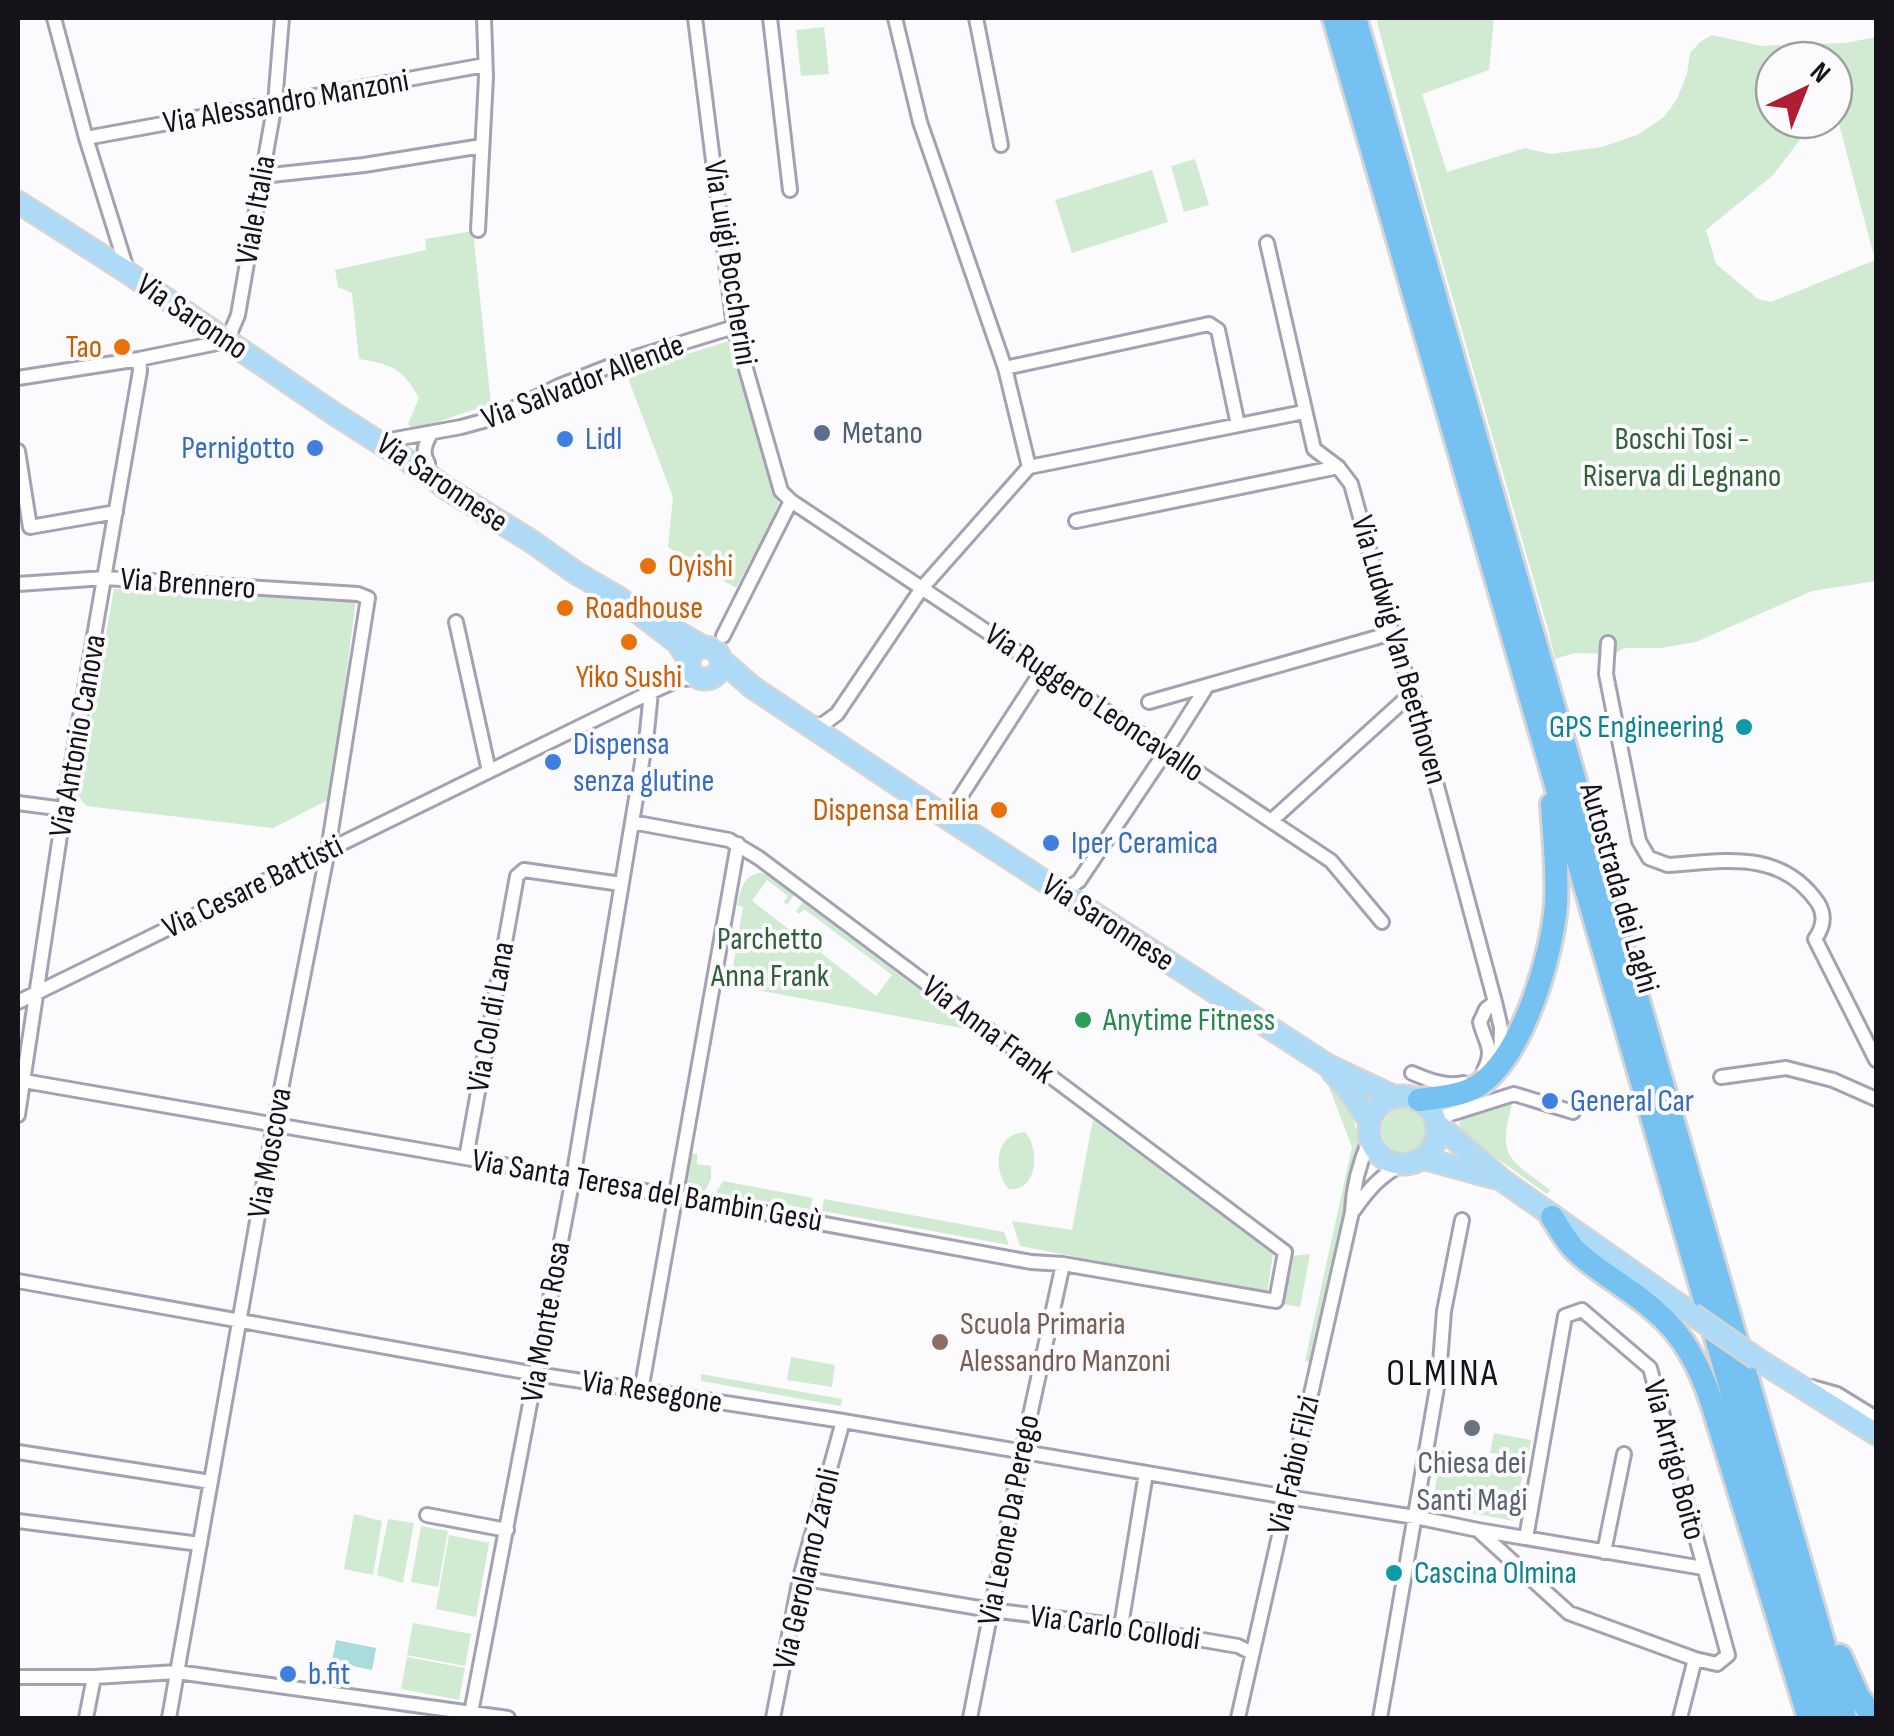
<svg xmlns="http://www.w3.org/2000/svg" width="1894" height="1736" font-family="'Sofia Sans Condensed',sans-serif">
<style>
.green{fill:#d0ebd2;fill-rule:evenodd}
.water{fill:#a9dcdc}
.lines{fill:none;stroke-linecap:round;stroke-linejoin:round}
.street-casing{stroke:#a5a1b2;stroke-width:18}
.primary-casing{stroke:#d5d5d6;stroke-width:25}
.highway-casing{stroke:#d5d5d6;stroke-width:28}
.street{stroke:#fff;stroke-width:12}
.primary{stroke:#acdaf7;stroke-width:20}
.highway{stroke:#74c1f2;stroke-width:22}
.primary-bridge-casing{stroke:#d5d5d6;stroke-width:25;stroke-linecap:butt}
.primary-bridge{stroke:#acdaf7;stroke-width:20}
.food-dot{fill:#e8710a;stroke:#fbfafd;stroke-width:4}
.service-dot{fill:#5c6f8a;stroke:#fbfafd;stroke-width:4}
.shop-dot{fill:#3f7fe0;stroke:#fbfafd;stroke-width:4}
.culture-dot{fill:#0f9aa8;stroke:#fbfafd;stroke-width:4}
.leisure-dot{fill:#2e9e5b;stroke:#fbfafd;stroke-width:4}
.education-dot{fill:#8d6e63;stroke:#fbfafd;stroke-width:4}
.worship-dot{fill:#6b7280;stroke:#fbfafd;stroke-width:4}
.labels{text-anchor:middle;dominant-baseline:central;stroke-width:8;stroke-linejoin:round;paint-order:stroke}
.street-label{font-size:32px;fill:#151319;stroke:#fbfafd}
.food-label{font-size:32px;fill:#c56008;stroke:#fbfafd;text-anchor:end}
.service-label{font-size:32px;fill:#4e5e75;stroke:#fbfafd;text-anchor:start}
.shop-label{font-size:32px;fill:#366cbe;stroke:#fbfafd;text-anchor:start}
.park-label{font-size:32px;fill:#315f37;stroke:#fbfafd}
.culture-label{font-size:32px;fill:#0d838f;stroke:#fbfafd;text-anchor:end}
.leisure-label{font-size:32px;fill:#27864d;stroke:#fbfafd;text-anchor:start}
.education-label{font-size:32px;fill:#785e54;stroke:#fbfafd;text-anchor:start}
.worship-label{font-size:32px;fill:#5b616d;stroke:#fbfafd}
.quarter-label{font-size:38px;letter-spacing:2.5px;fill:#151319;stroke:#fbfafd}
</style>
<rect width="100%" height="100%" fill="#fbfafd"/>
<path class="green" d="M1376 18H1494L1489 70 1422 94 1447 172 1525 148 1550 154 1602 147 1637 135 1664 117 1677 99 1687 74 1690 53 1700 42 1712 35 1762 46 1845 43 1876 37V311L1874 313 1876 319V581L1812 591 1696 642 1661 648H1624L1614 654 1575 653 1555 659 1547 626 1424 199ZM1774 60H1834V105L1875 260 1771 302 1758 299 1716 264 1706 230 1773 175 1815 120H1774Z
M824 27 829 74 801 76 796 30Z
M1195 159 1209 205 1184 212 1171 166Z
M1152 170 1168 222 1072 253 1055 200Z
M473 231 491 404 413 430 408 424 419 398C403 369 392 364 359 359L352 293 338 287 335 270 426 250 425 239Z
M729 341 780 507 736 588 668 547 673 497 626 373Z
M114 589 356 600 330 799 273 828 86 806 77 795Z
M759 873 766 874 794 895 787 905 784 902 788 896 767 880 752 901 812 947 818 942 825 947 821 953 876 996 892 975 804 909 799 914 796 911 803 902 972 1030 730 985 743 907 737 905C741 890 742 877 759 873Z
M1328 1084C1351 1096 1356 1124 1359 1148L1313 1363 1305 1361 1352 1147Z
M1513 1100C1498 1157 1505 1156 1550 1190L1547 1194 1461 1133 1459 1123 1464 1115Z
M1382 1130a22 22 0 1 1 44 0a22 22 0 1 1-44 0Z
M1093 1120 1273 1254 1267 1294 1020 1246 1012 1221 1072 1230Z
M1025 1132C1040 1148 1038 1192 1009 1189 992 1171 995 1133 1025 1132Z
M687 1153 697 1154V1164L711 1166V1179L705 1191 690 1189 682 1181Z
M723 1181 813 1198 810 1209 716 1193Z
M824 1199 1004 1232 1009 1245 822 1211Z
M1310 1254 1300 1307 1282 1304 1292 1256Z
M791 1357 835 1365 832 1387 787 1380Z
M701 1374 842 1399 841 1406 701 1381Z
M1494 1433 1531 1440 1528 1458 1490 1453Z
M1442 1450 1524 1466 1513 1521 1432 1505Z
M354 1514 382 1521 373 1575 344 1569Z
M388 1519 414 1523 403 1583 377 1575Z
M421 1526 448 1531 438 1587 411 1582Z
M449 1535 489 1543 476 1617 436 1609Z
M413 1623 471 1634 465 1666 407 1655Z
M407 1657 465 1668 459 1700 401 1689Z"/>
<path class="water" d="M336 1640 376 1648 372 1670 332 1662Z"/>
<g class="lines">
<defs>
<path id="street" d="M54 18 86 138 125 263 124 270
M695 18 734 327 781 491 791 501 1331 861 1382 922
M770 18 790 190
M895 18 920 122 1005 368 1029 467
M976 18 1001 145
M86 138 485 65
M262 176 364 165 482 146
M478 230 486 77 484 18
M1267 243 1314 449 1338 467 1351 484 1392 633 1412 693 1495 1002 1501 1028 1500 1057
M1005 368 1209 324 1218 330 1238 425
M18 378 139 359 227 341 238 315 262 176 275 103 282 18
M390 440 461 427 494 418 559 386 623 361 734 327
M18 451 30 527 116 512
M428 463C421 452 426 443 431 433
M1076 521 1338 467
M18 584 105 578 358 594 368 598 328 850 274 1125 169 1718
M456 622 489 771
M723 636 791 501
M1608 643 1606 674 1639 841 1649 858 1668 865C1725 861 1781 849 1818 903 1826 916 1823 928 1815 939L1876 1060
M1149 702 1392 633
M810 726 823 724 837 714 922 588 1029 467 1304 412
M18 803 64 809
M952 821 955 805 1043 669
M1271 821 1412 693
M1062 892 1079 881 1166 751 1207 686
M18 1002 651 692 680 679 700 678
M1484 1070C1495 1049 1485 1043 1480 1022L1486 1009 1495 1002
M1412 1073C1429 1080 1445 1087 1463 1083
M1721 1077 1786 1068 1833 1080 1876 1099
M18 1080 466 1158 1031 1262 1063 1264 1276 1301 1285 1252 759 858 729 840 632 822
M18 1115 64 809 140 371 139 359
M1435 1119 1514 1094 1573 1112
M466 1158 517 876 524 870 621 884
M1354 1210C1368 1190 1380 1176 1402 1164
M18 1281 536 1374 843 1421 1287 1497 1415 1517 1478 1530 1703 1568
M1812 1387 1837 1394 1876 1418
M641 1391 738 844
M18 1452 211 1482
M427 1515 507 1530
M18 1521 200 1544
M1480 1532 1569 1613 1695 1659 1717 1664 1728 1655 1650 1368 1582 1310 1565 1316 1526 1538
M1604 1552 1624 1454
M800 1578 991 1610 1121 1626 1238 1646 1252 1653
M1121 1626 1146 1473
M18 1677H94L177 1672 508 1718
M471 1713 573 1178 647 732 651 692
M86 1718 94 1677
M773 1718 800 1578 843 1421
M970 1718 1024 1443 1063 1264
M1238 1718 1352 1212C1353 1188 1360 1161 1370 1139
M1380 1718 1439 1376 1444 1311 1462 1220
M1680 1718 1695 1659"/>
<path id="primary" d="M18 202 124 270 336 415 422 470 447 489 531 541 576 573 619 598 677 642 689 660
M674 630 703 647
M689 663a16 16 0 1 1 32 0a16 16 0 1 1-32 0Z
M721 660 752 687 952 821 1327 1065 1395 1097
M1332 1071 1352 1094 1370 1122
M1369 1130a34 34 0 1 1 68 0a34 34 0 1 1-68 0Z
M1436 1123 1502 1180 1692 1314
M1422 1158 1495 1178
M1757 1359 1876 1434"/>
<path id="highway" d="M1334 18 1826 1718
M1355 18 1845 1718
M1419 1100C1439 1097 1462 1096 1479 1085 1523 1054 1552 957 1556 904 1558 871 1554 837 1552 804
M1552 1217C1559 1228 1565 1239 1574 1249 1598 1273 1630 1288 1655 1311 1684 1335 1700 1367 1712 1403L1809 1718
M1840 1656 1858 1696 1874 1718"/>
</defs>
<use href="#street" class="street-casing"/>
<use href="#primary" class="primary-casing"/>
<use href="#highway" class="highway-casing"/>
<use href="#street" class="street"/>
<use href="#primary" class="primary"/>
<use href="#highway" class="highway"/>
<defs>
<path id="primary-bridge" d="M1692 1314 1757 1359"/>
</defs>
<use href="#primary-bridge" class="primary-bridge-casing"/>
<use href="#primary-bridge" class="primary-bridge"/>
</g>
<g class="food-dot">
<circle cx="122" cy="347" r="10"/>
<circle cx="648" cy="566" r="10"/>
<circle cx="565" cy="608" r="10"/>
<circle cx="629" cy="642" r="10"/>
<circle cx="999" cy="810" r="10"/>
</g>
<circle class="service-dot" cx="822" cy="433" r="10"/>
<g class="shop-dot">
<circle cx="565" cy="439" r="10"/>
<circle cx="315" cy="448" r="10"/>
<circle cx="553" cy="762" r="10"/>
<circle cx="1051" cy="843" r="10"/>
<circle cx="1550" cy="1101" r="10"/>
<circle cx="288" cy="1674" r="10"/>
</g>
<g class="culture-dot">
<circle cx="1744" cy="727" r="10"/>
<circle cx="1394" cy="1573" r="10"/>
</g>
<circle class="leisure-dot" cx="1083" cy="1020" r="10"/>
<circle class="education-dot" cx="940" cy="1342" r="10"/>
<circle class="worship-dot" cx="1472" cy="1428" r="10"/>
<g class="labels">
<g class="street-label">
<text transform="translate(286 102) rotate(-10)">Via Alessandro Manzoni</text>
<text transform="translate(256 210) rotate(-80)">Viale Italia</text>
<text transform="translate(730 263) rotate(81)">Via Luigi Boccherini</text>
<text transform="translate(192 317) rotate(34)">Via Saronno</text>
<text transform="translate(583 382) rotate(-21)">Via Salvador Allende</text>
<text transform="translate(442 483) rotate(34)">Via Saronnese</text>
<text transform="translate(188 584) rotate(4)">Via Brennero</text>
<text transform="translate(1399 650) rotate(74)">Via Ludwig Van Beethoven</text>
<text transform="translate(1094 703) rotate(34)">Via Ruggero Leoncavallo</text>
<text transform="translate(78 736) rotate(-80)">Via Antonio Canova</text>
<text transform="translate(253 887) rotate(-26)">Via Cesare Battisti</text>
<text transform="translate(1619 888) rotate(74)">Autostrada dei Laghi</text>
<text transform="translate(1108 923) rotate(33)">Via Saronnese</text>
<text transform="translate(491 1017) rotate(-80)">Via Col di Lana</text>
<text transform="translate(988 1030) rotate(37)">Via Anna Frank</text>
<text transform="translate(270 1153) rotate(-80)">Via Moscova</text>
<text transform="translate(647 1191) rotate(10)">Via Santa Teresa del Bambin Gesù</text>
<text transform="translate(546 1322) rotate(-80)">Via Monte Rosa</text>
<text transform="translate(652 1392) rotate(9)">Via Resegone</text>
<text transform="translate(1674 1460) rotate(75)">Via Arrigo Boito</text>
<text transform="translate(1294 1465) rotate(-77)">Via Fabio Filzi</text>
<text transform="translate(1009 1520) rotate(-79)">Via Leone Da Perego</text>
<text transform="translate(807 1569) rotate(-77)">Via Gerolamo Zaroli</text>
<text transform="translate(1115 1628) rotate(8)">Via Carlo Collodi</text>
</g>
<g class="food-label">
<text x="102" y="347">Tao</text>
<text x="668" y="566" text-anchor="start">Oyishi</text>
<text x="585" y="608" text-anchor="start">Roadhouse</text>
<text x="629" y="677" text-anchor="middle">Yiko Sushi</text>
<text x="979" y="810">Dispensa Emilia</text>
</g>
<g class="service-label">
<text x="842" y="433">Metano</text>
</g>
<g class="shop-label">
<text x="585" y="439">Lidl</text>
<text x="295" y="448" text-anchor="end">Pernigotto</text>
<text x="573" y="744">Dispensa<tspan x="573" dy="37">senza glutine</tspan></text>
<text x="1071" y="843">Iper Ceramica</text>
<text x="1570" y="1101">General Car</text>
<text x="308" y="1674">b.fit</text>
</g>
<g class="park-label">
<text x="1682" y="439">Boschi Tosi -<tspan x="1682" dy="37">Riserva di Legnano</tspan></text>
<text x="770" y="939">Parchetto<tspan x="770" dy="37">Anna Frank</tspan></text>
</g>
<g class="culture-label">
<text x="1724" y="727">GPS Engineering</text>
<text x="1414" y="1573" text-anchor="start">Cascina Olmina</text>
</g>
<g class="leisure-label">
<text x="1103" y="1020">Anytime Fitness</text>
</g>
<g class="education-label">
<text x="960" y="1324">Scuola Primaria<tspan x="960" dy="37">Alessandro Manzoni</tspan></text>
</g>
<g class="worship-label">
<text x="1472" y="1463">Chiesa dei<tspan x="1472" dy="37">Santi Magi</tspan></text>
</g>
<g class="quarter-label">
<text x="1443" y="1373">OLMINA</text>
</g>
</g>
<rect width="1894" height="1736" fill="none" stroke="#151319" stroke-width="40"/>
<g transform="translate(1804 90) rotate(43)"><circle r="48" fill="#fbfafd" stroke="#9f9ea2" stroke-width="2.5"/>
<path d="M0-8L18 38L0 25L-18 38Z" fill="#b01c32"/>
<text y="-15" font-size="28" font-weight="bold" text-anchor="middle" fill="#151319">N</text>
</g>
</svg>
